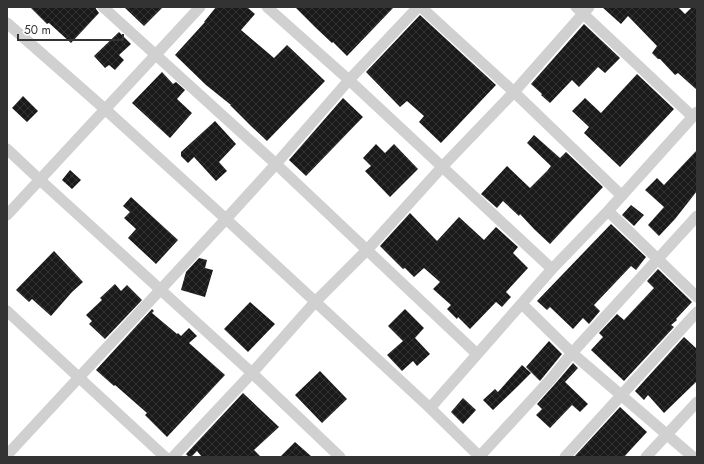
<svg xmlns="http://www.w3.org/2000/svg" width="704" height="464" font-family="Jost,sans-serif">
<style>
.building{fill:url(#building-cross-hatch)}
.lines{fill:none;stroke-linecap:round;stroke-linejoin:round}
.minor{stroke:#d0d0d0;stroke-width:11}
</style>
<defs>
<pattern id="building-cross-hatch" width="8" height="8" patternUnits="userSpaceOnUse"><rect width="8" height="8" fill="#1a1a1a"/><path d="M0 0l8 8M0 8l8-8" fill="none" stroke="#333"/></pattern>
</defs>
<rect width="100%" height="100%" fill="#fff"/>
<path class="building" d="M30 7H96V9L99 13 71 43 49 23 47 24Z
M124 7H163L144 26Z
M216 7H247L255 14 241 30 274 58 287 45 325 81 267 141 251 126 230 105H231L206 85 175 55 205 22H204Z
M295 7H394L347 56 333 42 332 43 316 28Z
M602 7H678L685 14 692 7H697V90L678 73 675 75 660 59H658L652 53 657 46 628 16 621 24Z
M420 15 496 85 441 143 419 122 424 116 407 101 400 107 366 72Z
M584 24 620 58 605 73 598 67 579 87 572 80 550 103 541 95 542 94 531 84Z
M119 32 131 44 119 55 124 60 115 70 109 65 105 68 94 56Z
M162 72 173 84 176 82 185 90 177 99 192 113 170 138 132 103Z
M637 74 674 109 620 167 584 133 589 127 572 111 585 98 601 113Z
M23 96 38 111 27 122 12 108Z
M343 98 363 117 306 176 289 160Z
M215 121 236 144 219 162 227 171 216 181 194 157 188 163 181 156V152Z
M534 135 560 158 566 152 603 187 550 244 534 229 520 214 519 216 503 201 497 208 481 194 507 166 530 188 547 171 551 166 527 143Z
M376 144 385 153 394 144 418 169 390 197 365 171 371 166 363 158Z
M697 150V191L675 219 659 236 648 225 664 207 645 190 657 178 664 185Z
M70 170 81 180 72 189 62 180Z
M131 197 178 240 156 264 128 238 136 229 124 218 130 212 123 206Z
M631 205 644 215 634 226 622 215Z
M410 213 437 241 459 217 484 240 496 227 518 247 513 253 528 268 506 292 511 297 502 307 496 302 470 329 458 317 457 319 447 309 451 305 433 289 440 282 424 268 414 277 405 268 403 269 380 246Z
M611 224 646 257 636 270 631 266 594 305 600 311 589 324 583 318 573 329 550 307 547 310 537 301Z
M54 251 83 282 72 292 51 316 32 299 29 302 16 290Z
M199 258 207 260 205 268 213 270 205 297 181 290 186 272Z
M658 269 692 302 676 319 677 320 671 325 674 327 624 381 591 350 603 337 599 333 617 314 624 320 654 288 647 281Z
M115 284 121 291 127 285 142 300 105 339 89 324 92 321 86 315 102 300 100 298Z
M250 302 275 324 248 352 224 329Z
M152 309 154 311 152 313 177 334 178 333 181 336 189 328 197 336 189 343 225 375 167 437 145 415 147 413 115 385 114 386 96 370Z
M405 309 424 328 415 338 430 354 417 366 413 361 402 371 387 355 403 341 388 326Z
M684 337 697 349V381L664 413 648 395 644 400 635 391Z
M549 341 562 354 540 381 526 367Z
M573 363 578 368 565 382 588 404 580 412 572 405 550 428 536 415 542 409 537 404 555 384Z
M522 365 531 373 517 387 493 410 483 400 495 389 498 392Z
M320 371 347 399 322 423 295 395Z
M243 393 279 427 254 450 261 457H202L197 451 191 457H189L186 454Z
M463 398 476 410 463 424 451 412Z
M620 407 647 432 634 446 624 457H574Z
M295 442 312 457H280Z"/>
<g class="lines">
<path class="minor" d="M103 7 276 164 477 354
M267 7 349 80 552 269
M421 7 514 92 622 196
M576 7 693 117
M7 23 106 110 226 219 430 408 480 457
M7 149 40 180 252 373 340 457
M608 211 697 297
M7 215 200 7
M522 304 572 353 693 457
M7 311 165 457
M430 408 552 269 608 211 697 112
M7 455 226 219 276 164 349 80 418 7
M480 456 550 380 572 353 697 216
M173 457 252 373 315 302 367 250 442 167 514 92 589 7
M565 457 697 312
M646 457 697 402"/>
</g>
<rect width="704" height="464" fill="none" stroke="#333333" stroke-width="16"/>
<path d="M18 34v6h105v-6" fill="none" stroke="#333333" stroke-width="2"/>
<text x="24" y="34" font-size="12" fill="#333333" stroke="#ffffff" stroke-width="3" paint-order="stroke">50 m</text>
</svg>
